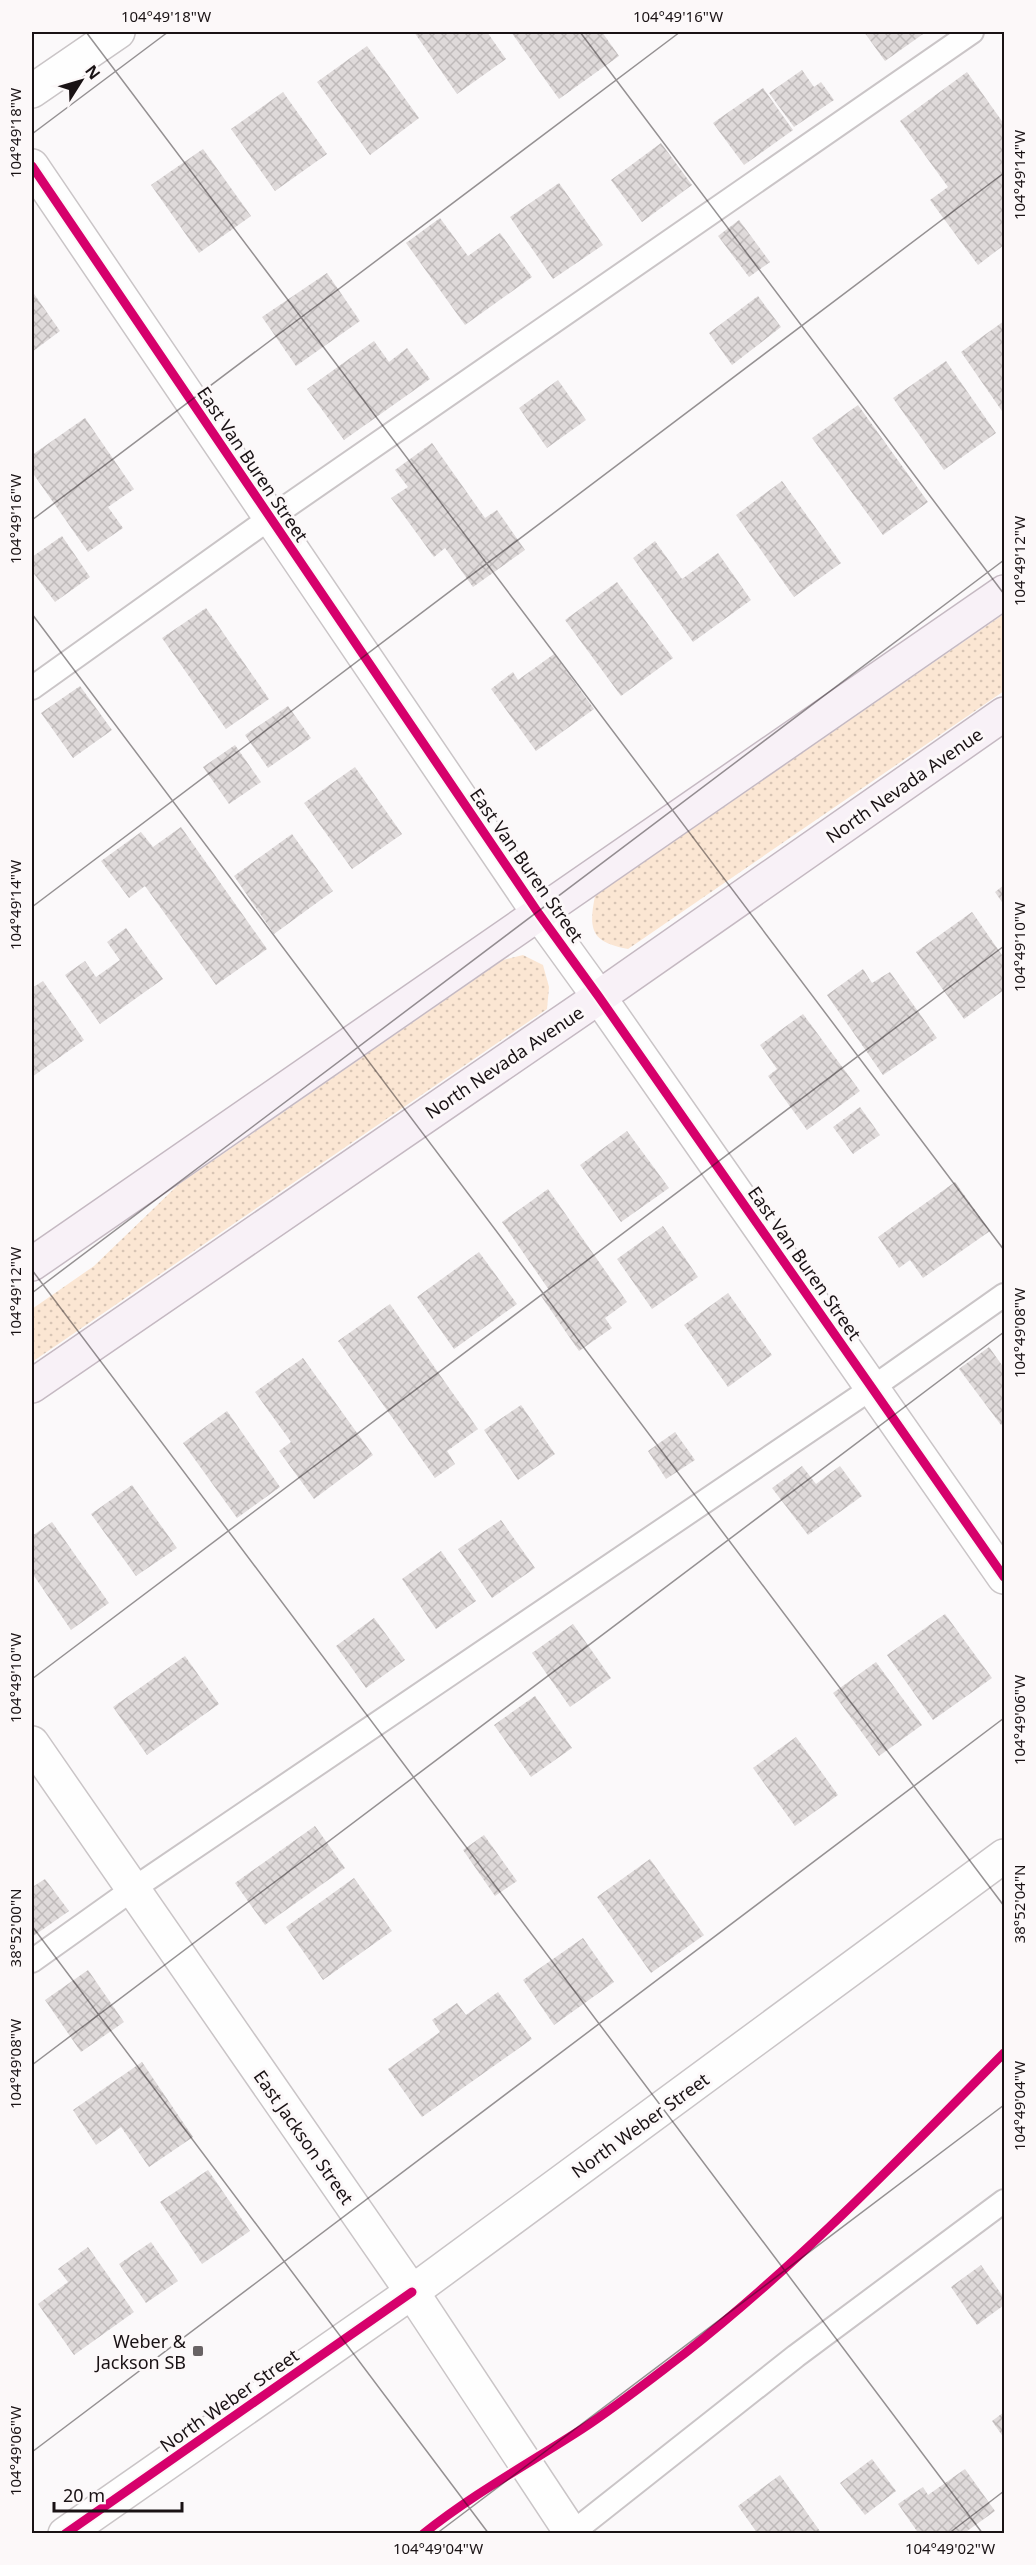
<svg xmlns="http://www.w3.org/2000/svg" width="1036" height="2565" font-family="'Noto Sans',sans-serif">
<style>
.grass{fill:url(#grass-dots)}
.building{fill:url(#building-cross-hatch)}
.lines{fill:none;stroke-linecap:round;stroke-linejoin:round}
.lane-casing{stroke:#cac5c7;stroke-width:26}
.street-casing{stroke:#cac5c7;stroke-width:36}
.secondary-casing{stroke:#cac5c7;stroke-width:36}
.primary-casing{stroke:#c5b9c2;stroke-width:36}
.lane{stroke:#fefefe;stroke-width:22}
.street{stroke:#fefefe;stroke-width:33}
.secondary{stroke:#fefefe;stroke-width:33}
.primary{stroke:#f8f1f7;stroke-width:33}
.cycleway-casing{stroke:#fcf8f9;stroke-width:13}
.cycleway{stroke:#d6006c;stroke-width:9}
.ticks{fill:none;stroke:#191214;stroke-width:1.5;stroke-opacity:0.45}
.poi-dot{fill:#686364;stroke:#fcf8f9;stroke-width:2}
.labels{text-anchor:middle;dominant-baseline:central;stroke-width:6;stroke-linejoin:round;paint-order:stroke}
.street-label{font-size:18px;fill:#191214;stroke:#fcf8f9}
.poi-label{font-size:18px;fill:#191214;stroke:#fcf8f9;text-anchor:end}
.neatline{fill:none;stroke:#191214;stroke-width:2}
.ticks-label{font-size:15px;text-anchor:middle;fill:#191214}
</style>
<defs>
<pattern id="grass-dots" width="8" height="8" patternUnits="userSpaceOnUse" patternTransform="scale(1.5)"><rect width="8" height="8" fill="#fbe6d3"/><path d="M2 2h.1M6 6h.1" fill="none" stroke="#d7c4b4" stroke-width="1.8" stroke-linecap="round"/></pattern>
<pattern id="building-cross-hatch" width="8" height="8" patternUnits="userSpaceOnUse" patternTransform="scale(1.5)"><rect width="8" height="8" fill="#dfdada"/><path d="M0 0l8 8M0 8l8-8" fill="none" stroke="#bfbaba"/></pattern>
</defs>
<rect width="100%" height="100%" fill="#fbf9fa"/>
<path class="grass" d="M1004 614V691L628 949C592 942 588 931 595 896Z
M523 955 543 965 549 987 547 1009 32 1362V1309L94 1266 178 1185 503 960Z"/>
<path class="building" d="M414 32H487L506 59 457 94Z
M511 32H602L619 56 559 99Z
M864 32H926L885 61Z
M367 46 419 118 370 155 317 82Z
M802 70 814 87 821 82 834 100 794 127 769 93Z
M967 72 1004 124V245L978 265 930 200 948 187 900 121Z
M763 88 793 130 744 165 713 123Z
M283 92 327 154 275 191 231 129Z
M661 143 692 185 642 222 611 180Z
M203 149 251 216 199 253 151 185Z
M559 183 603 245 553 279 510 217Z
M440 218 468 256 500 233 532 277 465 325 406 243Z
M739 220 770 262 749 277 718 236Z
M327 273 360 321 296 366 262 317Z
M32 291 60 331 32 352Z
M758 296 781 327 732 365 709 333Z
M1004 321V414L961 352Z
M374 341 389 362 407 348 430 379 344 440 307 389Z
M946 361 996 433 944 470 893 398Z
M558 380 586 420 547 448 519 408Z
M858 405 928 502 883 535 812 438Z
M85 418 134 489 108 507 123 528 88 552 32 472V455Z
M432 443 485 518 497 510 525 550 473 587 445 548 434 557 391 498 408 487 395 470Z
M782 481 841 563 794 597 736 515Z
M62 536 90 577 55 602 32 571V557Z
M655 541 682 579 718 553 751 600 693 642 633 558Z
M617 582 673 658 621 696 565 620Z
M206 608 269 699 226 729 162 638Z
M554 654 594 709 536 751 491 689 513 672 518 680Z
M80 686 112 730 73 758 41 713Z
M288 706 311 738 268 768 245 735Z
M235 745 261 782 229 804 203 767Z
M355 767 402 834 352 869 304 803Z
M181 827 267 949 216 985 145 886 129 898 101 861 141 832 153 847Z
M292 834 333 891 274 934 234 876Z
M1004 885V905L995 892Z
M972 912 1004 958V990L964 1019 916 952Z
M126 928 163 979 100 1024 65 975 85 961 96 977 120 960 107 942Z
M863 969 872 983 890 972 937 1038 883 1075 827 995Z
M43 981 84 1040 32 1077V988Z
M803 1014 860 1091 807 1130 768 1076 777 1069 760 1045Z
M860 1107 880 1135 853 1154 833 1127Z
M627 1131 669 1188 621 1222 580 1165Z
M955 1182 990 1231 923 1278 910 1260 899 1268 878 1237Z
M548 1189 627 1302 605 1318 612 1328 579 1351 541 1296 549 1290 502 1222Z
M663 1226 698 1277 652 1309 617 1259Z
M479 1252 517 1304 454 1349 417 1297Z
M728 1293 772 1355 728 1387 684 1325Z
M390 1304 478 1429 447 1451 455 1464 435 1478 338 1341Z
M989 1347 1004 1368V1423L1001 1425 959 1369Z
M303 1358 373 1455 314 1499 279 1451 291 1442 255 1392Z
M521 1405 555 1454 518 1480 484 1430Z
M227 1411 280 1487 237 1518 183 1443Z
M675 1432 695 1460 666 1479 648 1451Z
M802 1466 816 1484 840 1466 862 1496 808 1535 772 1488Z
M132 1485 177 1548 136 1576 91 1514Z
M501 1520 535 1568 492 1598 458 1549Z
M52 1522 109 1603 71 1630 32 1573V1536Z
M441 1551 476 1601 436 1629 402 1579Z
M945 1614 992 1678 933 1720 887 1655Z
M374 1618 405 1660 366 1688 336 1646Z
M573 1624 611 1678 570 1707 532 1653Z
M185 1656 219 1704 147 1755 113 1707Z
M876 1662 922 1725 879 1756 833 1693Z
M535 1696 572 1748 531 1777 494 1725Z
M796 1737 838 1795 795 1826 753 1768Z
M315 1826 345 1868 265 1925 235 1883Z
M484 1835 517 1881 495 1896 463 1850Z
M650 1859 704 1935 651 1973 597 1897Z
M354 1878 392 1931 323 1980 286 1927Z
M45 1879 69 1911 32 1937V1881L34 1886Z
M583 1938 614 1982 554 2025 523 1980Z
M88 1970 124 2022 81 2052 45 2000Z
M498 1992 532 2039 422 2117 388 2069 440 2032 432 2020 457 2003 466 2015Z
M142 2062 193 2137 149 2167 121 2127 96 2145 73 2110Z
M208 2170 250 2231 202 2264 160 2202Z
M151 2242 178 2281 146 2303 119 2264Z
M88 2247 134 2312 74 2355 38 2304 68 2282 58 2269Z
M981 2265 1004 2298V2305L977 2325 951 2287Z
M1004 2412V2438L992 2421Z
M872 2459 896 2491 865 2515 840 2483Z
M965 2469 995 2511 963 2534H919L898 2504 923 2487 928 2495Z
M780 2475 822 2534H758L738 2506Z"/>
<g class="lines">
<defs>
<path id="lane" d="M32 688 270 518 972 32
M32 1961 133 1889 872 1388 1004 1295
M572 2533 796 2356 1004 2201"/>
<path id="street" d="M32 91 118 32
M32 166 539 914 599 997 1004 1577
M412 2292 1004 1856"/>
<path id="secondary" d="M32 1743 412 2292 572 2534
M65 2534 412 2292"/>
<path id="primary" d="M32 1264 1004 592
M32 1386 599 997 1004 714"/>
</defs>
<use href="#lane" class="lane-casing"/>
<use href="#street" class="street-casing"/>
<use href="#secondary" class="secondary-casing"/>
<use href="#primary" class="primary-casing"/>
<use href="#lane" class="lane"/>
<use href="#street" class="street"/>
<use href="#secondary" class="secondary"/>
<use href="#primary" class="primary"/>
<defs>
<path id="cycleway" d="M32 166 539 914 599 997 1004 1577
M65 2534 412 2292
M423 2534C473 2494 528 2464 582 2429 617 2406 651 2379 684 2354 800 2263 901 2157 1004 2053"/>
</defs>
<use href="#cycleway" class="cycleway-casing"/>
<use href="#cycleway" class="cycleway"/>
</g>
<path class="ticks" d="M86 32 1004 1250M580 32 1004 594M32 134 168 32M32 520 680 32M32 614 1004 1906M32 907 1004 173M32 1270 983 2534M32 1293 1004 560M32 1679 1004 946M32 1926 489 2534M32 2065 1004 1332M32 2452 1004 1718M436 2534 1004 2105M948 2534 1004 2491"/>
<rect class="poi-dot" x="192" y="2345" width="12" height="12" rx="3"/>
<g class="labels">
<g class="street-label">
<text transform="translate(253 464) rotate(56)">East Van Buren Street</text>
<text transform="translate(904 785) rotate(-35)">North Nevada Avenue</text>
<text transform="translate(527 865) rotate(55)">East Van Buren Street</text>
<text transform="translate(504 1062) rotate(-34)">North Nevada Avenue</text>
<text transform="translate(805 1263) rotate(55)">East Van Buren Street</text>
<text transform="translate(640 2125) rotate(-36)">North Weber Street</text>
<text transform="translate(304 2137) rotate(55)">East Jackson Street</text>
<text transform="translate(229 2400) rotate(-35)">North Weber Street</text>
</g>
<g class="poi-label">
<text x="186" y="2341">Weber &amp;<tspan x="186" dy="21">Jackson SB</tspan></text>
</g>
</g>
<rect width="1036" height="2565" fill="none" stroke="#fcf8f9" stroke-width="66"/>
<g transform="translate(81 81) rotate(53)" stroke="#fcf8f9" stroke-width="4.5" paint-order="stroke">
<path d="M0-4.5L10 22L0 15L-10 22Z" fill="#191214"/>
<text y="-9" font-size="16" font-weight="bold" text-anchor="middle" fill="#191214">N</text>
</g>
<path d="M54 2502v9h128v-9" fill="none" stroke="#191214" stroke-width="3"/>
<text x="63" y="2502" font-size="18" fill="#191214" stroke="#fcf8f9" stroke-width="4.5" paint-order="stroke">20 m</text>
<rect x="33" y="33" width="970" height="2499" class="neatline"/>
<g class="ticks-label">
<text x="166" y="22">104°49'18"W</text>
<text x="678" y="22">104°49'16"W</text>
<text transform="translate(16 133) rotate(-90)" y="5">104°49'18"W</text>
<text transform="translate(1020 175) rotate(-90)" y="5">104°49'14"W</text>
<text transform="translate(16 519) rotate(-90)" y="5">104°49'16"W</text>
<text transform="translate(1020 561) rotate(-90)" y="5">104°49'12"W</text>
<text transform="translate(16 905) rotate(-90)" y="5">104°49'14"W</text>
<text transform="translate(1020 947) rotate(-90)" y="5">104°49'10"W</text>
<text transform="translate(16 1292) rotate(-90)" y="5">104°49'12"W</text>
<text transform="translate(1020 1333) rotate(-90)" y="5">104°49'08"W</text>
<text transform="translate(16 1678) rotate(-90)" y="5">104°49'10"W</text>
<text transform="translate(1020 1720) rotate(-90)" y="5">104°49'06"W</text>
<text transform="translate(1020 1904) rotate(-90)" y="5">38°52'04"N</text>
<text transform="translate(16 1928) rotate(-90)" y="5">38°52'00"N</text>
<text transform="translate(16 2064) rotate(-90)" y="5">104°49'08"W</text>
<text transform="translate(1020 2106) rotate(-90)" y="5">104°49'04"W</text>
<text transform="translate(16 2451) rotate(-90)" y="5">104°49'06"W</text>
<text x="438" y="2554">104°49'04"W</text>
<text x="950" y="2554">104°49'02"W</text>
</g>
</svg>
